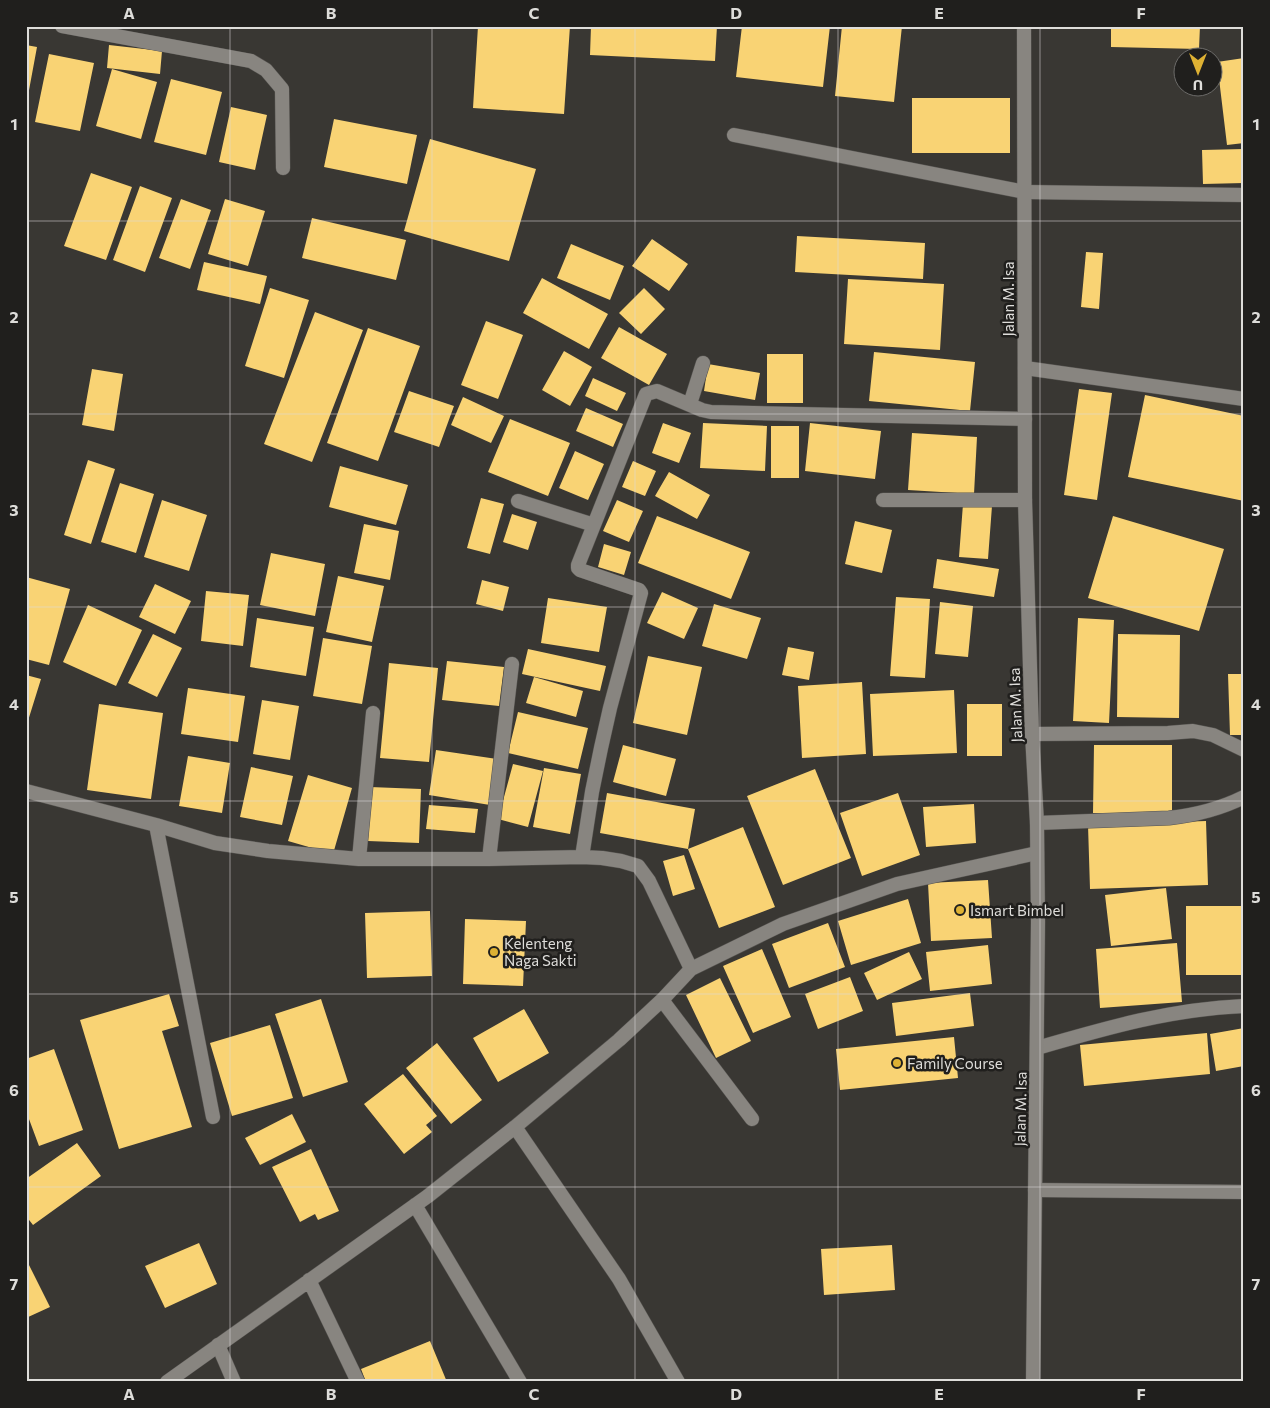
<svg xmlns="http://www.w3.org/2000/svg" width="1270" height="1408" font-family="Commissioner,sans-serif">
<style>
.building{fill:#f9d374}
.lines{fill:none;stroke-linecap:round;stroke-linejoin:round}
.service-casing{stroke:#565450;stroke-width:15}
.minor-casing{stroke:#565450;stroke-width:15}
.secondary-casing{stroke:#565450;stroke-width:15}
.service{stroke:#888580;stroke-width:14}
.minor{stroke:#888580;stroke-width:14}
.secondary{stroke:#888580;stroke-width:14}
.grid{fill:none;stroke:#deddda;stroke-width:1;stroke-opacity:0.55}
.poi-dot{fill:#deb133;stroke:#201f1d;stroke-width:2}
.labels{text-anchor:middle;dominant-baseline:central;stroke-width:5;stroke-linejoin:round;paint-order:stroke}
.street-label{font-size:15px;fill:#deddda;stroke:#201f1d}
.poi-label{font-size:15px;fill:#deddda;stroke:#201f1d;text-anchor:start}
.neatline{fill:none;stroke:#deddda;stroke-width:2}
.grid-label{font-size:16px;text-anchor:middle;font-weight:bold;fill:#deddda}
</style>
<rect width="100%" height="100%" fill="#393733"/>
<path class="building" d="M478 26H570L564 114 473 108Z
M591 26H717L715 61 590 55Z
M742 26H830L823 87 736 77Z
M842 26H902L894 102 835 96Z
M1111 26H1200L1199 49 1111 47Z
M26 45 37 47 27 101H26Z
M109 45 162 51 160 74 107 68Z
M49 54 94 63 80 131 35 122Z
M1244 58V143L1227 145 1217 62Z
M112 69 157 82 141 139 96 126Z
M171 79 222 92 206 155 154 142Z
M912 98H1010V153H912Z
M231 107 267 115 255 170 219 162Z
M334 119 417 135 407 184 324 167Z
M430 139 536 169 509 261 404 231Z
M1244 149V183L1203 184 1202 150Z
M91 173 132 187 106 260 64 246Z
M140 186 172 198 145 272 113 260Z
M181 199 211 210 190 269 159 258Z
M225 199 265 211 248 266 208 254Z
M312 218 406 240 396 280 302 258Z
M797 236 925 243 923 279 795 272Z
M652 239 688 264 669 291 632 266Z
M571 244 624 266 610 300 557 278Z
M1086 252 1103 253 1099 309 1081 307Z
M204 262 267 276 260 304 197 290Z
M542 278 608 314 589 349 523 313Z
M848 279 944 284 940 350 844 344Z
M270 288 309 300 284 378 245 366Z
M644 288 665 309 641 334 619 313Z
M315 312 363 330 312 462 264 444Z
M486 321 523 335 498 399 461 385Z
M619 327 667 354 649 385 601 358Z
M368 328 420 346 378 461 327 443Z
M564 351 592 367 570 406 542 390Z
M874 352 975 362 970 411 869 401Z
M767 354H803V403H767Z
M708 364 760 373 755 400 704 391Z
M92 369 123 374 114 431 82 425Z
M593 378 626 393 617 411 585 396Z
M1079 389 1112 393 1097 500 1064 495Z
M409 391 454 406 439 447 394 432Z
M1145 395 1244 416V501L1128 477Z
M463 397 504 416 491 443 451 425Z
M586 408 623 424 613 447 576 431Z
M510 419 570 443 548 496 488 472Z
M663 423 691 433 679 463 652 453Z
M703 423 767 426 765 471 700 468Z
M810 423 881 431 875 479 805 471Z
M771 426H799V478H771Z
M912 433 977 437 974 494 908 490Z
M575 451 604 464 588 500 559 488Z
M88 460 115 469 91 544 64 535Z
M633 461 656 471 645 496 622 487Z
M340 466 408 485 396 525 329 507Z
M669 472 710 495 697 519 655 496Z
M120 483 154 494 136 553 101 542Z
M481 498 504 504 490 554 467 548Z
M162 500 207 515 189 571 144 557Z
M617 500 643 511 629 542 603 531Z
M963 504 992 506 988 559 959 557Z
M512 514 537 522 528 550 503 542Z
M657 516 750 552 731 599 638 563Z
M1113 516 1224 549 1199 631 1088 598Z
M855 521 892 530 882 573 845 564Z
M364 524 399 531 390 580 354 573Z
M604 544 631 552 624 575 598 567Z
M271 553 325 564 315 616 260 605Z
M937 559 999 569 994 597 933 588Z
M338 576 384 586 372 642 326 632Z
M26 577 70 589 49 665 26 659Z
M482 580 509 587 503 611 476 604Z
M155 584 191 601 175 634 139 617Z
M206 591 249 595 243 646 201 641Z
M662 592 698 608 684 639 647 623Z
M896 597 930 599 925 678 890 676Z
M548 598 607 607 599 652 541 643Z
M940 602 973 606 968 657 935 654Z
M714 604 761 618 747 659 702 646Z
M88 605 142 630 116 686 63 662Z
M257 618 314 627 306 676 250 667Z
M1078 618 1114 620 1109 723 1073 721Z
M153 634 182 648 157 697 128 683Z
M1118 634 1180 635 1179 718 1117 717Z
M323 638 372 646 362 704 313 696Z
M788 647 814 652 809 680 782 675Z
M528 649 606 666 600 691 522 674Z
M648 656 702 667 687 735 633 723Z
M447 661 504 667 499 706 442 700Z
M389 663 438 668 429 762 380 758Z
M1228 674H1244V735H1230Z
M26 675 41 679 27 724H26Z
M534 677 583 691 576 717 526 703Z
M862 682 866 754 802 758 798 686Z
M188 688 245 696 238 742 181 734Z
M954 690 957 753 873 756 870 694Z
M262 700 299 706 290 760 253 754Z
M99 704 163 713 151 799 87 790Z
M967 704H1002V756H967Z
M518 712 588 728 578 769 508 753Z
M623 745 676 759 666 796 613 782Z
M1094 745H1172V814L1093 813Z
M436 750 497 759 490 805 429 795Z
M188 756 230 763 222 813 179 806Z
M513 764 543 771 528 827 498 819Z
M251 767 293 776 282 825 240 817Z
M544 768 581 774 570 834 533 827Z
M815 769 851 858 783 885 747 796Z
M308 775 352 788 333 854 288 841Z
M370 787 421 789 419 843 368 841Z
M607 793 695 809 688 849 600 833Z
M898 793 920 855 862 876 840 813Z
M974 804 976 843 926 847 923 807Z
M429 805 478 809 475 833 426 829Z
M1206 821 1208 885 1090 889 1088 825Z
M743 827 775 907 719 928 688 849Z
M684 855 695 889 673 896 663 861Z
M1244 867V888H1242L1241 868Z
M988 880 992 938 931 941 928 883Z
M1166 888 1172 939 1111 946 1105 895Z
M908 899 921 943 851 965 838 921Z
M1186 906H1244V975H1186Z
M430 911 432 976 367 978 365 913Z
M465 919 526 921 523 986 463 984Z
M828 923 845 967 789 988 772 944Z
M1177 943 1182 1002 1100 1008 1096 949Z
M988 945 992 984 930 991 926 952Z
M762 949 791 1017 753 1033 723 966Z
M909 952 922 979 877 1000 864 973Z
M850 977 863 1011 818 1029 805 994Z
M720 978 751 1041 716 1058 686 995Z
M970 993 974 1026 896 1036 892 1003Z
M169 994 179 1026 162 1031 192 1127 119 1149 80 1020Z
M321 999 348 1082 303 1097 275 1014Z
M524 1009 549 1053 498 1082 473 1038Z
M270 1025 293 1098 232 1116 210 1043Z
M1244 1028V1066L1216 1071 1210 1034Z
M1207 1033 1210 1074 1084 1086 1080 1045Z
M954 1037 958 1078 840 1090 836 1049Z
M437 1043 482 1100 451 1124 406 1068Z
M54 1049 83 1130 39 1146 26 1111V1059Z
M403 1074 437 1116 426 1125 432 1132 404 1154 364 1104Z
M292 1114 306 1142 260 1165 245 1138Z
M77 1143 101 1176 33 1225 26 1216V1179Z
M311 1149 339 1211 318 1220 315 1214 300 1222 272 1167Z
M199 1243 217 1284 165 1308 145 1266Z
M892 1245 895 1290 824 1295 821 1249Z
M26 1259 50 1307 26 1318Z
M430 1341 447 1382H366L361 1369Z"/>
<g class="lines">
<defs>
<path id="service" d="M734 135 1025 192
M883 500H1025
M218 1345 234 1382"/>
<path id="minor" d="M62 26 251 61 266 70 282 89 283 168
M1025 192 1244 195
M1025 368 1244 399
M690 404 703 363
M518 501 594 525
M1032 734 1168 733 1193 731 1213 735 1244 750
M26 791 156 825 215 843 268 851 359 859H489L582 857 602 858 621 861 638 866 649 881 691 969
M1037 823 1169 818C1196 815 1220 809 1244 797
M156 825 213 1117
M582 857 592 792 601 748 610 708 641 593 639 590 580 570 578 568V565L646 394 657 391 702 410 711 412 1025 419
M359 859 373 713
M489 859 512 664
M662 1000 752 1119
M1037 1048C1106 1028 1171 1009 1244 1006
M515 1127 619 1279 678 1382
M1035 1190 1244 1192
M415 1205 520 1382
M309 1280 358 1382
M167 1382 428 1196 515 1127 619 1040 662 1000 691 969 783 924 897 884 1037 853"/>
<path id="secondary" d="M1024 26 1025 500 1032 734 1037 823 1038 922 1033 1382"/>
</defs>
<use href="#service" class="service-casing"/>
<use href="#minor" class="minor-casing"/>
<use href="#secondary" class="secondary-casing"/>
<use href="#service" class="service"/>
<use href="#minor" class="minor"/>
<use href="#secondary" class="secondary"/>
</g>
<path class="grid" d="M230 26V1382M432 26V1382M635 26V1382M838 26V1382M1040 26V1382M26 221H1244M26 414H1244M26 607H1244M26 801H1244M26 994H1244M26 1187H1244"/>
<g class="poi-dot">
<circle cx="960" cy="910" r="5"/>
<circle cx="494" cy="952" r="5"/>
<circle cx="897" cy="1063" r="5"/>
</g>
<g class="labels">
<g class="street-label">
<text transform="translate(1008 299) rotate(-90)">Jalan M. Isa</text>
<text transform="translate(1015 705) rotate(-92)">Jalan M. Isa</text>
<text transform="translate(1020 1109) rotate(-89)">Jalan M. Isa</text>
</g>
<g class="poi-label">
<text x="970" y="910">Ismart Bimbel</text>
<text x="504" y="943">Kelenteng<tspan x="504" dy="17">Naga Sakti</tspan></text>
<text x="907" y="1063">Family Course</text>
</g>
</g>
<rect width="1270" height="1408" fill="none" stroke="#201f1d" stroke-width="55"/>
<g transform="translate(1198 72) rotate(180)"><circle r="24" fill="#201f1d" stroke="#6c6b69"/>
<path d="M0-4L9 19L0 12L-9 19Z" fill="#deb133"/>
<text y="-8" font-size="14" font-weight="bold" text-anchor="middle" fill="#deddda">U</text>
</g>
<rect x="28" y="28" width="1214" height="1352" class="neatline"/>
<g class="grid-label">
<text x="129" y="19">A</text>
<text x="331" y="19">B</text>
<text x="534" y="19">C</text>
<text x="736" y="19">D</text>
<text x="939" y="19">E</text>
<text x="1141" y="19">F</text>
<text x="14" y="130">1</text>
<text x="1256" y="130">1</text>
<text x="14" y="323">2</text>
<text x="1256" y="323">2</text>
<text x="14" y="516">3</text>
<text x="1256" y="516">3</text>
<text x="14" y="710">4</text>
<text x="1256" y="710">4</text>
<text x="14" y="903">5</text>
<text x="1256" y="903">5</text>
<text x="14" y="1096">6</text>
<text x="1256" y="1096">6</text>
<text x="14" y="1290">7</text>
<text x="1256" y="1290">7</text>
<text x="129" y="1400">A</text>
<text x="331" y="1400">B</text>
<text x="534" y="1400">C</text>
<text x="736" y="1400">D</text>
<text x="939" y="1400">E</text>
<text x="1141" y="1400">F</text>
</g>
</svg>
